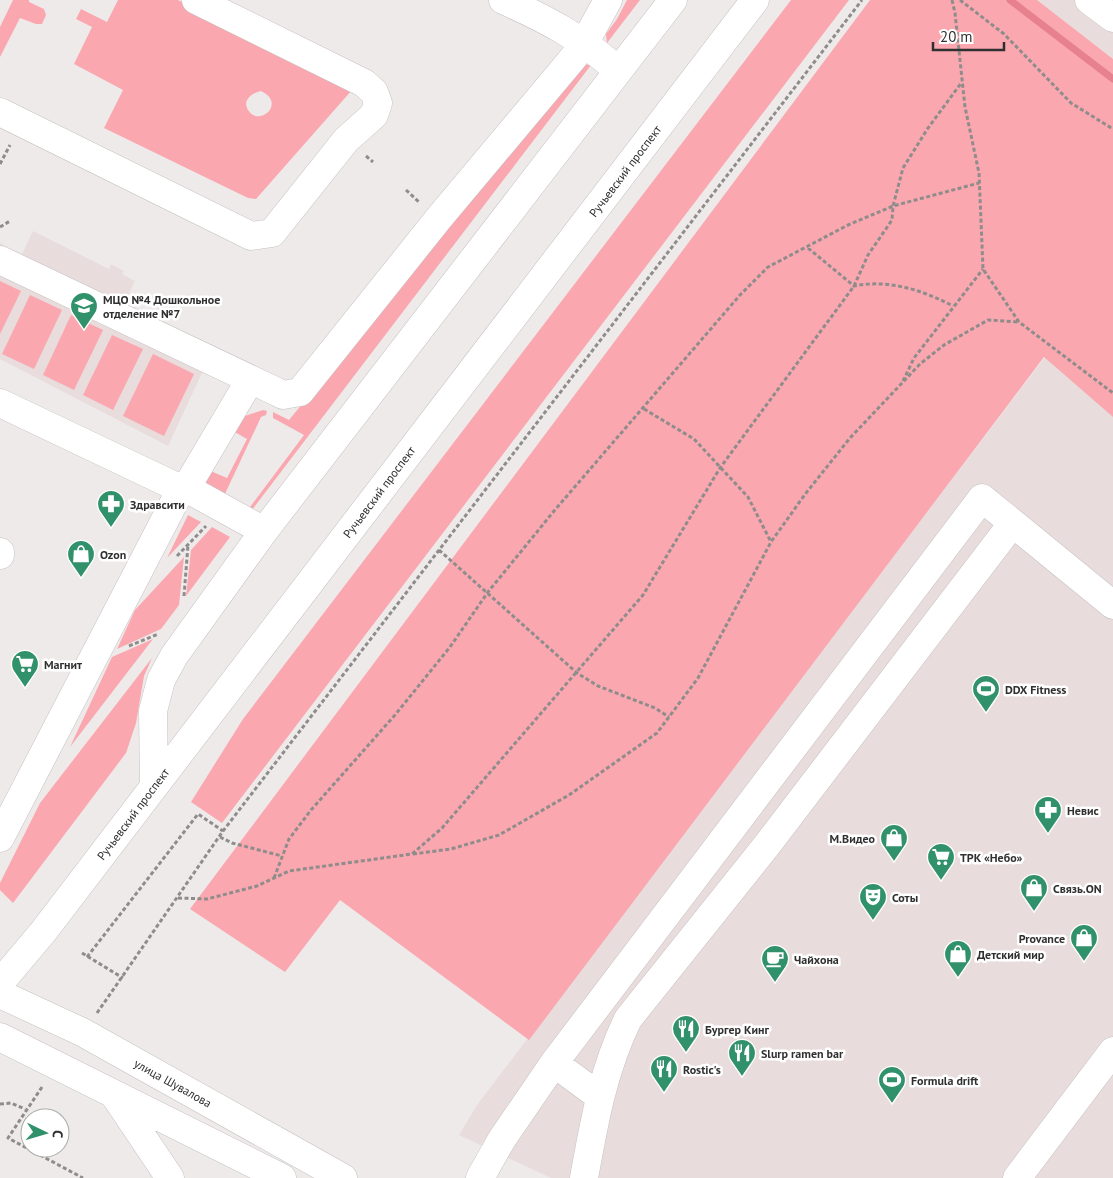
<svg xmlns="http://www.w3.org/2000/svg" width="1113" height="1178" font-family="'PT Sans',sans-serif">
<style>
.built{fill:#e9dcdc}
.green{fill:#faa7af;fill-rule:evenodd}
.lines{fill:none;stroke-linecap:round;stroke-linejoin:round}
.stream{stroke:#e6818d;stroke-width:7}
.minor-casing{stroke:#c5c0c1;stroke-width:29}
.path{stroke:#8f8c8c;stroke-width:3;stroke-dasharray:4 2.5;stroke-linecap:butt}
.minor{stroke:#fff;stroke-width:28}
.labels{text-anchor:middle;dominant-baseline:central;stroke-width:5;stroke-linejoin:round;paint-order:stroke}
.street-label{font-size:12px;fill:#313030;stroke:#fff}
.poi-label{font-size:12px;font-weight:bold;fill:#313030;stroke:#fff;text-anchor:start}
</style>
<rect width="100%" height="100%" fill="#efeaea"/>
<path class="built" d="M1037 0H1113V59Z
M33 231 109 269 111 264 124 271 122 274 135 281 122 308 208 360 168 446 0 359V243L22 254Z
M1045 357 1113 417V1178H551L459 1135 477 1105Z"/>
<path class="green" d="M13 0H29V2L44 9 46 15 42 24H36L20 18 0 57V27Z
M118 0H178L352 90 256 199 248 198 104 128 123 90 74 64 92 27 76 19 81 9 107 22ZM261 91C287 103 259 128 248 110 242 100 252 93 261 91Z
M627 0H640L607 43 606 34 617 19Z
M791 0H849L222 823 191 802 243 719Z
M870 0H1037L1113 59V417L1044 357 529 1040 340 900 285 972 190 909Z
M581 64 591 65 248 515 207 487 206 479 208 473 213 472 227 478 247 439 233 431 239 418 263 410 267 411 266 415 261 417 223 498 247 511 304 435 273 418V412L289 420Z
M0 281 21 291 0 334Z
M30 295 62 310 34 369 2 354Z
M71 315 103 330 74 390 43 375Z
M112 335 143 349 113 410 83 395Z
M153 354 194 374 164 436 123 416Z
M188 515 201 522 167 558Z
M212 527 230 537 186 596 191 550Z
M184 557 179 605 161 629 117 649 135 610Z
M153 639 70 747 112 657Z
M152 658 144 676 136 723 126 753 13 903 0 890V883L40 803Z"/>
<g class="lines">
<path class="stream" d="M1010 0 1113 79"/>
<defs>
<path id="minor" d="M503 0C546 19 584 39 618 71
M1089 0 1113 18
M0 112 251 236 272 233 346 140 374 115 378 103 374 92 364 83 196 0
M0 260 273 390 283 395 300 392 439 218 574 57 585 42 608 0
M0 403 181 489 186 488 264 531
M186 488 250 380
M0 552V555
M154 785 153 711 161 680 174 656 264 531 673 0
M0 838 181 489
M0 983 43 932 755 0
M0 994 82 1032 343 1178
M0 1037 282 1178
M554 1063 599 1096
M115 1096 170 1178
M480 1178 502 1139 554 1063 982 498 1113 605
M584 1178C594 1123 603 1070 628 1019L767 845 1012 524
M1017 1178 1113 1051"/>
</defs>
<use href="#minor" class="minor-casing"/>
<path class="path" d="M952 0 955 13 965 107 979 173 983 269 1019 322 1113 393
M960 0 1004 34 1071 103 1113 129
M366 156 373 162
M0 164 10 145
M406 190 419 202
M0 227 10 221
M808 248 854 286C889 279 922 290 953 306
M903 381 914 358 983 269
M644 409 694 439 748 497 771 542
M439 550 577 673 598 686 655 708 669 717
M177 556 206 526
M184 596 188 545
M129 646 158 634
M220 837 232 843 282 856
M413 854 451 849 499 835 569 795 657 733 698 678 771 542 806 493 850 438 920 364 944 345 988 320 1019 322
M274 878 289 839 311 810 395 715 450 647 488 592 554 511 740 295 768 267 848 225 893 206 979 183
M178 898 207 899 257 886 289 871 412 854 442 828 643 595 720 468 854 286 868 255 892 220 893 206 903 168 928 128 962 82
M82 953 123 978
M87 957 198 814 223 831
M97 1013 223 831 862 0
M42 1087 8 1138 83 1178
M0 1104 11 1103 25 1109"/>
<use href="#minor" class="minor"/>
</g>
<defs>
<symbol id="school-pin" viewBox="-11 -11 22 30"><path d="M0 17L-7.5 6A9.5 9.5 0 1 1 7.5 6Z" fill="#30916a" stroke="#fff"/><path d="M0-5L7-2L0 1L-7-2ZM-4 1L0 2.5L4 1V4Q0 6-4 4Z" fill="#fff"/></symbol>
<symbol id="pharmacy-pin" viewBox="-11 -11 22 30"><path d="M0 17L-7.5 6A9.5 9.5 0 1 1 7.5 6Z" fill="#30916a" stroke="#fff"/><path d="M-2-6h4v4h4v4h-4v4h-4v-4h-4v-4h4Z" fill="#fff"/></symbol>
<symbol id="shop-pin" viewBox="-11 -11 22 30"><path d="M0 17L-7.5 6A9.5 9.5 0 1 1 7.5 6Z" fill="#30916a" stroke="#fff"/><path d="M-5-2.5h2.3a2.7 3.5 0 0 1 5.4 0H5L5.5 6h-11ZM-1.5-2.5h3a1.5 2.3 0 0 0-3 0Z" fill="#fff"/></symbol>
<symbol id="supermarket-pin" viewBox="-11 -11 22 30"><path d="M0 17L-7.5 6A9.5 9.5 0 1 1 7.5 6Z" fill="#30916a" stroke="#fff"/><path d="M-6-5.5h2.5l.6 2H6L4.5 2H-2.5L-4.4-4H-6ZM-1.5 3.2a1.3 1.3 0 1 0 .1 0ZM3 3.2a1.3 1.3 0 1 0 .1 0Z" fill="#fff"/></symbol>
<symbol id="stadium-pin" viewBox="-11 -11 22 30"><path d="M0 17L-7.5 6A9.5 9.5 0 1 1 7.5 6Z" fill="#30916a" stroke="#fff"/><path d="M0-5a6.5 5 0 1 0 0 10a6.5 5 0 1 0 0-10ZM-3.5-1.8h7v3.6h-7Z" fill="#fff"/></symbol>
<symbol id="theatre-pin" viewBox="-11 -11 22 30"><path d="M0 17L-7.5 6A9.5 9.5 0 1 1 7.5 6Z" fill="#30916a" stroke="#fff"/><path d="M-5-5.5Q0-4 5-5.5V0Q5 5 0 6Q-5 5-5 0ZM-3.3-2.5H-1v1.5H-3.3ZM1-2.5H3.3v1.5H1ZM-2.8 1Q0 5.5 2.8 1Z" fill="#fff"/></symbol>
<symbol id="cafe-pin" viewBox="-11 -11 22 30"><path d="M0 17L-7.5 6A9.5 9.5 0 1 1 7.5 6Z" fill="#30916a" stroke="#fff"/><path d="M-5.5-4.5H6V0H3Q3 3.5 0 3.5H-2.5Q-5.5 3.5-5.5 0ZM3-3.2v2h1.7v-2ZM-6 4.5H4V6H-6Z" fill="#fff"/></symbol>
<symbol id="restaurant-pin" viewBox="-11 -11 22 30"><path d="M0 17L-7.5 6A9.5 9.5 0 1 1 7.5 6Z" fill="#30916a" stroke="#fff"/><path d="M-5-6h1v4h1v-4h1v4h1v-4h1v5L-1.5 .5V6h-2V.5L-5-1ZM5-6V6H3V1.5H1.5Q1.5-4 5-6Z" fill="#fff"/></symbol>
</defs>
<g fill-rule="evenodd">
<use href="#school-pin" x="68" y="290" width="32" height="43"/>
<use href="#pharmacy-pin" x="95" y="488" width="32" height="43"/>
<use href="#shop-pin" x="65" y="538" width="32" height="43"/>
<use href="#supermarket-pin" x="9" y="648" width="32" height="43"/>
<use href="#stadium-pin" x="970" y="673" width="32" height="43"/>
<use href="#pharmacy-pin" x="1032" y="794" width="32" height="43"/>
<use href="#shop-pin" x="878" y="822" width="32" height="43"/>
<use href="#supermarket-pin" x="925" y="841" width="32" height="43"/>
<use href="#shop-pin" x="1018" y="872" width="32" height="43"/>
<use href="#theatre-pin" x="857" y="881" width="32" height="43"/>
<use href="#shop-pin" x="1068" y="922" width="32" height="43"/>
<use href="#shop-pin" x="942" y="938" width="32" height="43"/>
<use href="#cafe-pin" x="759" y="943" width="32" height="43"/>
<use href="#restaurant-pin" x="670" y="1013" width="32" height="43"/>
<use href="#restaurant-pin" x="726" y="1037" width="32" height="43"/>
<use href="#restaurant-pin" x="648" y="1053" width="32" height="43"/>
<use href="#stadium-pin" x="876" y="1064" width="32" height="43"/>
</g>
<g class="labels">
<g class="street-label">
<text transform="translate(625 171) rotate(-53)">Ручьевский проспект</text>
<text transform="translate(379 492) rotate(-53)">Ручьевский проспект</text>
<text transform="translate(133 814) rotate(-53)">Ручьевский проспект</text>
<text transform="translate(173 1083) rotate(29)">улица Шувалова</text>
</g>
<g class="poi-label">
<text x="103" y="299">МЦО №4 Дошкольное<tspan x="103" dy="14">отделение №7</tspan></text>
<text x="130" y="504">Здравсити</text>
<text x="100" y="554">Ozon</text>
<text x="44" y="664">Магнит</text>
<text x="1005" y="689">DDX Fitness</text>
<text x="1067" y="810">Невис</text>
<text x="875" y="838" text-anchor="end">М.Видео</text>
<text x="960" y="857">ТРК «Небо»</text>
<text x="1053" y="888">Связь.ON</text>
<text x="892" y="897">Соты</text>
<text x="1065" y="938" text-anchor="end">Provance</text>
<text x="977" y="954">Детский мир</text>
<text x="794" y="959">Чайхона</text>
<text x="705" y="1029">Бургер Кинг</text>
<text x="761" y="1053">Slurp ramen bar</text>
<text x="683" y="1069">Rostic's</text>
<text x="911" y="1080">Formula drift</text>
</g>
</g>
<g transform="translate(45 1133) rotate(95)"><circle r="24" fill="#ffffff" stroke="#adacac"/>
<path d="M0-4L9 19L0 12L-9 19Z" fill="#30916a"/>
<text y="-8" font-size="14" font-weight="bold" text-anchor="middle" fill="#313030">С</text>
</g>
<path d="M933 42v8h71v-8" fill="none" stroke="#313030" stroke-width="2.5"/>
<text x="940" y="42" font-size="15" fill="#313030" stroke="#ffffff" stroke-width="4" paint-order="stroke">20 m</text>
</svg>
